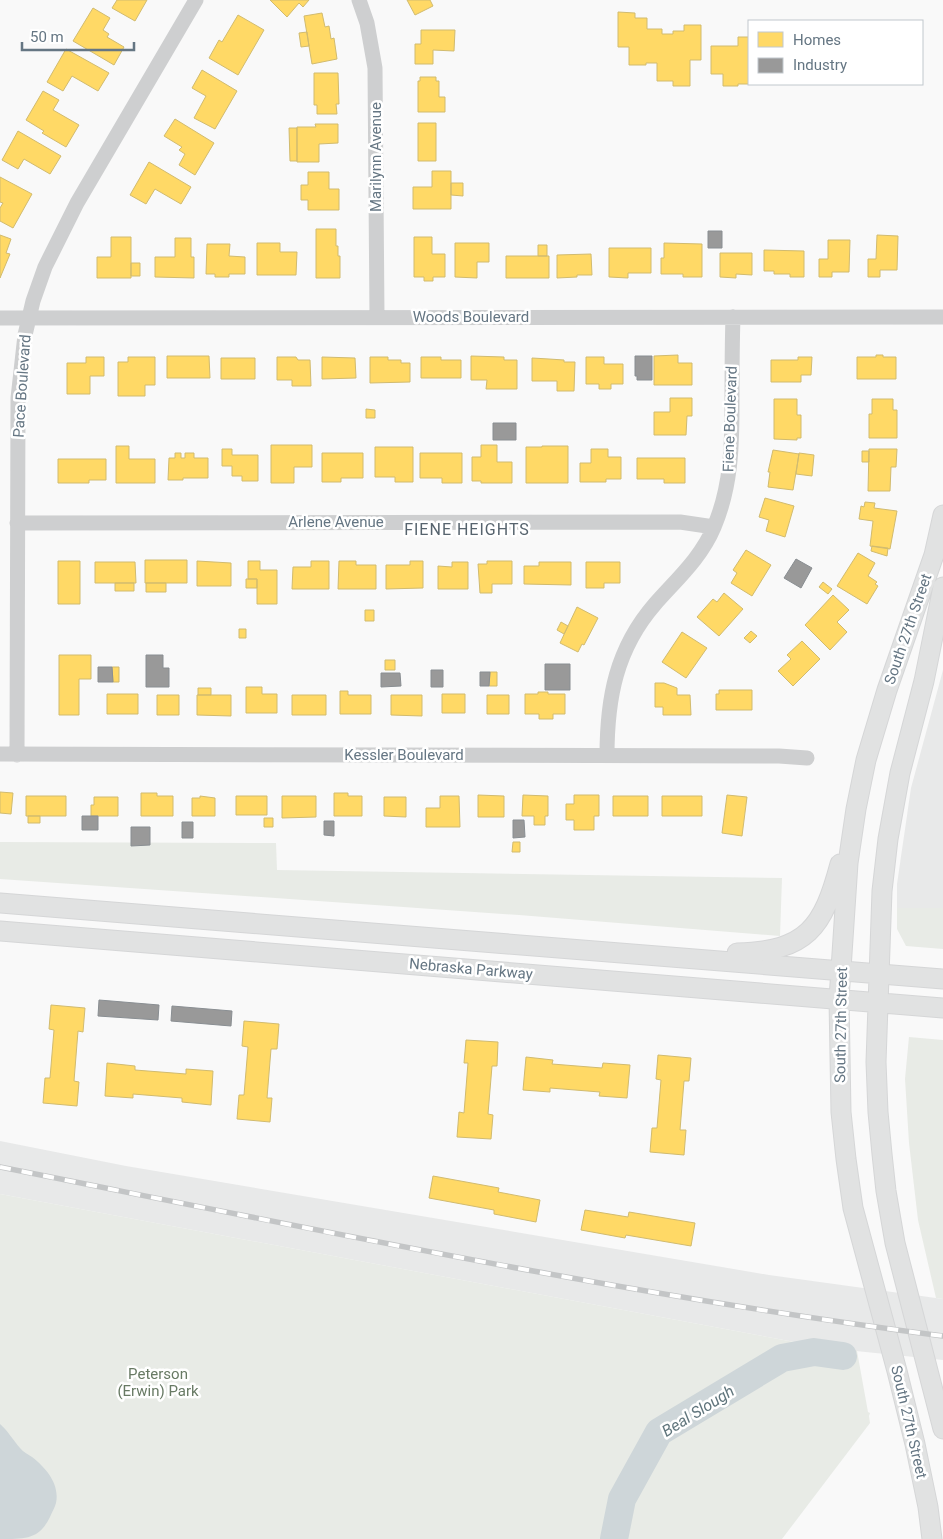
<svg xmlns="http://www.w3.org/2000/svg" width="943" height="1539" font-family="Roboto,sans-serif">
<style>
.built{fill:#e8e9e9}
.green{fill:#e8ebe6}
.water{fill:#ced6d9}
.homes{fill:#ffd966;stroke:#d1bb6f}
.industry{fill:#999;stroke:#898e92}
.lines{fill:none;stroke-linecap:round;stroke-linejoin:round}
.river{stroke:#ced6d9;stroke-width:28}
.major-casing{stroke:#d5d6d7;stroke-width:21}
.minor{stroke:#cecfd0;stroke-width:15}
.major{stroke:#e1e2e2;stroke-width:19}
.rail-casing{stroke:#c3c5c6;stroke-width:5.5}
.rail{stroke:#fff;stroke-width:4;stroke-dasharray:11;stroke-linecap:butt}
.labels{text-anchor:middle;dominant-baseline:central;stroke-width:5;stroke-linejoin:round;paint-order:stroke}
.street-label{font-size:15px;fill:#657683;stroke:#fff}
.park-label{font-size:15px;fill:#687a64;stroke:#fff}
.neighbourhood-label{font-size:16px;letter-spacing:1px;fill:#57646e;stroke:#fff}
.water-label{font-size:16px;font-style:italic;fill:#60757c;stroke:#fff}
</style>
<rect width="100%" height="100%" fill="#f9f9f9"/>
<path class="built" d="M943 670V908H897V884L911 788Z
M0 1141 126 1166 769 1275 943 1299V1360L827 1348 0 1194Z"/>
<path class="green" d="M0 842 276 843 277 870 782 878 780 936 519 915 0 879Z
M897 908H943V949L906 946 897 929Z
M909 1037 943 1040V1299L936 1298 918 1220 909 1143 905 1079Z
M0 1194 827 1348 857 1351 868 1412 870 1413 869 1416 870 1423 782 1539H0Z"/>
<path class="water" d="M0 1424C8 1431 13 1440 20 1448 23 1452 28 1454 32 1457 46 1468 60 1484 56 1503 55 1507 52 1512 50 1517 39 1539 27 1539 0 1539Z"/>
<path class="homes" d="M117 0H147L135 21 112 8Z
M270 0H309L303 7 299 3 287 17Z
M407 0H430L433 6 415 15Z
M93 8 110 18 103 30 109 34 107 37 124 47 114 65 73 41Z
M618 12 635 13V18H647V29H662V34H673V31H684V25H701V60H690V86H673V81H657V63H646V65H629V47H618Z
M322 13 325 27 329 26 331 39 334 38 337 59 312 64 304 16Z
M238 15 264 30 238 75 209 58 219 40 222 42Z
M421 30H455L454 51 433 50V64H415V44H421Z
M307 32 309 46 301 47 299 33Z
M738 37H749V84H738V86H723V74H711V46H738Z
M66 49 109 73 98 91 72 76 63 91 47 82Z
M202 70 237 91 215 129 194 118 206 96 192 88Z
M314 73H338L339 104H336L337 114H317V105H314Z
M420 77H436V81H439V97H445V112H418V81H420Z
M43 91 59 100 53 110 79 125 66 147 42 133 44 131 26 120Z
M175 119 214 143 195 175 179 165 185 154 179 150 182 147 164 136Z
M418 123H436V161H418Z
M315 124H338V143L319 144V162H297V127H316Z
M289 128H297V161H290Z
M18 131 61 156 50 174 24 159 18 169 2 160Z
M149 162 191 187 181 204 155 189 146 204 130 195Z
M432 171H451V209H413V187H432Z
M308 172H329V189H339V210H308V200H301V185H308Z
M0 177 32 194 13 228 0 221V208L3 203 0 202Z
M451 183H463V196L451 195Z
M316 229H336V246H338V256H340V278H316Z
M0 235 11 239 6 253 10 254 0 278Z
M877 235 898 236 897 270H880V277H868V259H876Z
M111 237H131V278H97V257H111Z
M414 237H432V254H445V277H433V281H424V277H414Z
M175 238H191V257H194V278L155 277V257H175Z
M828 240H850L849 272H832V277H819V259H828Z
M257 243H280V252H297L296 275H257Z
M455 243H489V262H477V278L455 277Z
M664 243 702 244V277H683V274H661V258H664Z
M207 244H230L229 256 245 257V274H229V277H215V274H206Z
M538 245H547V256H538Z
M609 248H651V273H628V278L609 277Z
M764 250 804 251V277H790V274H774V271H764Z
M720 253H752V275L736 274V278L720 277Z
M591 254 592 275H577V277L557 278V255Z
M506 256H549V278H506Z
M131 263H140V276H131Z
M678 355V363H692V385H654V356Z
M876 355H883V357H896V379H857V357H876Z
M167 356H209L210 378H167Z
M471 356 504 357V360H517V389H486L487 380H471Z
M86 357H104V376H90V394H67V363H86Z
M128 357H155V385H145V396H118V362H128Z
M277 357H296L298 360H310L311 386H292V380H277Z
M322 357 355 358 356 378 322 379Z
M370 357H388V360H401V363H410V382L370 383Z
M421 357H441V360H461V378H421Z
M586 357H604V364H623V384H611V389H599V384H586Z
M798 357H812L811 375H801V382H771V360H798Z
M221 358H255V379H221Z
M532 358 549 359 564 360V362H575L574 391H557V381H532Z
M670 398H692V416H687L686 435H654V412H670Z
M774 399H797V415H801V438H797V440L774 439Z
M872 399H893V410H897V438H869V414H872Z
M366 409 375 410V418H366Z
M271 445H312V467H294V483H271Z
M481 445H497V462H512V483H481V481H472V457H481Z
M116 446H129V459H155V483H116Z
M542 446H568V483H526V447H542Z
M375 447H413V482H395V477H375Z
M222 449H232V455H258V481H242V476H232V466H222Z
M591 449H608V457H621V479H606V482H580V463H591Z
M869 449H897L896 467H891L890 491H868Z
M773 450 799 454 793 490 768 487 770 472H768Z
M862 451H869V462H862Z
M175 453H181V458H185V453H194V458H208V478H183V480H168L169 458H175Z
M322 453H363V478H341V482H322Z
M420 453H462V483H442V478H420Z
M799 453 814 455 812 476 796 474Z
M637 458H685V483H664V479H637Z
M58 459H106V480H89V483H58Z
M765 498 794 506 785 537 766 531 769 520 759 517Z
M865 502 875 503 874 508 897 511 890 549 870 546 873 521 859 519 861 506 864 507Z
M872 546 888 548 887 556 871 551Z
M746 550 771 565 752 596 731 583 737 573 733 570Z
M858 553 875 563 868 576 877 582 875 584 878 586 867 604 837 586Z
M145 560H187V583H145Z
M58 561H80V604H58Z
M197 561 231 563V586H197Z
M248 561H260V570H277V604H257V579H248Z
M311 561H329V589H292L293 567H311Z
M339 561H356V565H376V589H338Z
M410 561H423V588L386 589V565H410Z
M487 561H512V584H492V593H480L478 564H487Z
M95 562H135L136 583H95Z
M452 562H468V589H438V566L452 567Z
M539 562H571V585L524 584V566H539Z
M586 562H620V583H604V588H586Z
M246 579H257V588H246Z
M823 582 832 589 828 594 819 587Z
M115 583H134V591H115Z
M146 583H166V592H146Z
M724 593 743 609 719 636 697 617 713 599 717 602Z
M833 595 849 610 837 622 847 632 830 650 805 625Z
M577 607 598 618 584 645 582 644 578 652 560 643Z
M365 610H374V621H365Z
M561 622 568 626 564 634 557 630Z
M239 629H246V638H239Z
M751 631 757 636 750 643 744 638Z
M682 632 707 648 686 678 662 662Z
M802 641 820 659 793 686 778 671 791 659 787 655Z
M59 655H91V679H79V715H59Z
M385 660H395V670H385Z
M112 667H119V682H113Z
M490 672H497V686H489Z
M655 683H664L677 688V695H690L691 715H663V707H655Z
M246 687H262V694H277V713H246Z
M198 688H211V695H198Z
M719 690H752V710H716V694H719Z
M340 691H348V695H371V714H340Z
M538 692H548V694H565V714H553V719H539V714H525V694H538Z
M107 694H138V714H107Z
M442 694H465V713H442Z
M157 695H179V715H157Z
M197 695H231V716L197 715Z
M292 695H326V715H292Z
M391 695H422V716L391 715Z
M487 695H509V714H487Z
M0 792 13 793 11 814 0 813Z
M141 793H157V796H173V816H141Z
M334 793H348V796H362V816H334Z
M478 795 504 796V817H478Z
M523 795 548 796V816H545V825H534V816H522Z
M574 795H599V816H594V830H574V820H566V804H574Z
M727 795 747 797 742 836 722 833Z
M26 796H66V816H26Z
M200 796 215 798V816H192V798H200Z
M236 796H267V815H236Z
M282 796H316V817L282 818Z
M440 796H459L460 827H426V808H440Z
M613 796H648V816H613Z
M662 796H702V816H662Z
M94 797H118V816H91V805H94Z
M384 797H406V817L384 816Z
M28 816H40V823H28Z
M264 818H273V827H264Z
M513 842H520V852H512Z
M51 1005 85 1008 83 1032 78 1031 74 1081 79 1082 77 1106 43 1103 45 1078H50L54 1030 49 1029Z
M244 1021 279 1024 277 1049H271L267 1098H272L270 1122 237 1119 239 1095H244L248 1047 242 1046Z
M466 1040 498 1042 497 1066H492L488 1114 493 1115 491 1139 457 1137 459 1112 464 1113 468 1063H464Z
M658 1055 691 1058 689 1081H684L680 1130H686L684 1155 650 1152 652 1128H657L661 1080 656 1079Z
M526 1057 553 1060 552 1064 602 1068 603 1063 630 1065 627 1098 599 1096 600 1092 550 1088V1092L523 1090Z
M107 1063 135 1066V1070L186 1074V1069L213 1071 211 1105 182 1102V1098L133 1094V1098L105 1096Z
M433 1176 499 1188 498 1192 540 1200 536 1222 494 1214V1210L429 1198Z
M585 1210 628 1217 629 1212 695 1223 691 1246 626 1235 625 1238 581 1230Z"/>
<path class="industry" d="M708 231H722V248H708Z
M635 356H652V380H637V376H635Z
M493 423H516V440H493Z
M796 559 812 568 801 588 784 578Z
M146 655H163V668H169V687H146Z
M545 664H570V690H545Z
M98 667H112L113 682H98Z
M431 670H443V687H431Z
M480 672H490L489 686H480Z
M381 673H400L401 686 381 687Z
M82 816H98V830H82Z
M513 820H524L525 837 513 838Z
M324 821H334V836L324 835Z
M182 822H193V838H182Z
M131 827H150V845L131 846Z
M99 1000 159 1005 158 1020 98 1016Z
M172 1006 232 1011 231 1026 171 1021Z"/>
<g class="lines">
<path class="river" d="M614 1539 622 1499 659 1432 782 1358 814 1352 843 1356"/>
<defs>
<path id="major" d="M943 587 924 681 900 773 888 839 882 891 876 1062 878 1112 882 1154 886 1191 895 1243 943 1429
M0 903 943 979
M0 931 943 1008
M737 953C807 951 823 928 840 864
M932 1539 928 1507 915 1444 897 1371 853 1208 846 1159 841 1112 839 999 848 863 856 809 866 760 887 690 934 555 943 515"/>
</defs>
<use href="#major" class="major-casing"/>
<path class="minor" d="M359 0 367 23 375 68 377 317
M0 318 943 317
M17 523 680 522 714 527
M0 754 779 756 807 758
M17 755 18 398 25 335 33 301 45 267 77 203 196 0
M607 756C607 698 616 649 655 604 677 579 701 558 714 527 731 487 732 447 732 404 732 375 732 346 733 317"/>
<use href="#major" class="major"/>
<defs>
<path id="rail" d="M0 1167C313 1229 626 1295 943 1336"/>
</defs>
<use href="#rail" class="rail-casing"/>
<use href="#rail" class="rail"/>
</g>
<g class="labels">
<g class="street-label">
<text transform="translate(376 157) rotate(-90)">Marilynn Avenue</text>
<text x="471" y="317">Woods Boulevard</text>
<text transform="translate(22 386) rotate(-86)">Pace Boulevard</text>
<text transform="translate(730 419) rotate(-88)">Fiene Boulevard</text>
<text x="336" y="522">Arlene Avenue</text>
<text transform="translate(908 629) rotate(-71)">South 27th Street</text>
<text x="404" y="755">Kessler Boulevard</text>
<text transform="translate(471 969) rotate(5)">Nebraska Parkway</text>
<text transform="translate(841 1025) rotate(-89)">South 27th Street</text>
<text transform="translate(909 1422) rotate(77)">South 27th Street</text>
</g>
<g class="park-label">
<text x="158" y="1374">Peterson<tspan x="158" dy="17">(Erwin) Park</tspan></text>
</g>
<g class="neighbourhood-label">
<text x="467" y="529">FIENE HEIGHTS</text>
</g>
<g class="water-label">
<text transform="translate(698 1411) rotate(-32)">Beal Slough</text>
</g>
</g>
<rect x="748" y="20" width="175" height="65" fill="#ffffff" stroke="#c1c8cd"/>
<rect x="758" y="32" width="25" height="15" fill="#ffd966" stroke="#c1c8cd"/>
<text x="793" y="45" font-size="15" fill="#657683">Homes</text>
<rect x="758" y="58" width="25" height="15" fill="#999999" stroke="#c1c8cd"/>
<text x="793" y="70" font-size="15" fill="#657683">Industry</text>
<path d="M22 42v8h112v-8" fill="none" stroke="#657683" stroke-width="2.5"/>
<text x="30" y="42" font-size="15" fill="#657683" stroke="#ffffff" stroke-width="4" paint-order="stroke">50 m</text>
</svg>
